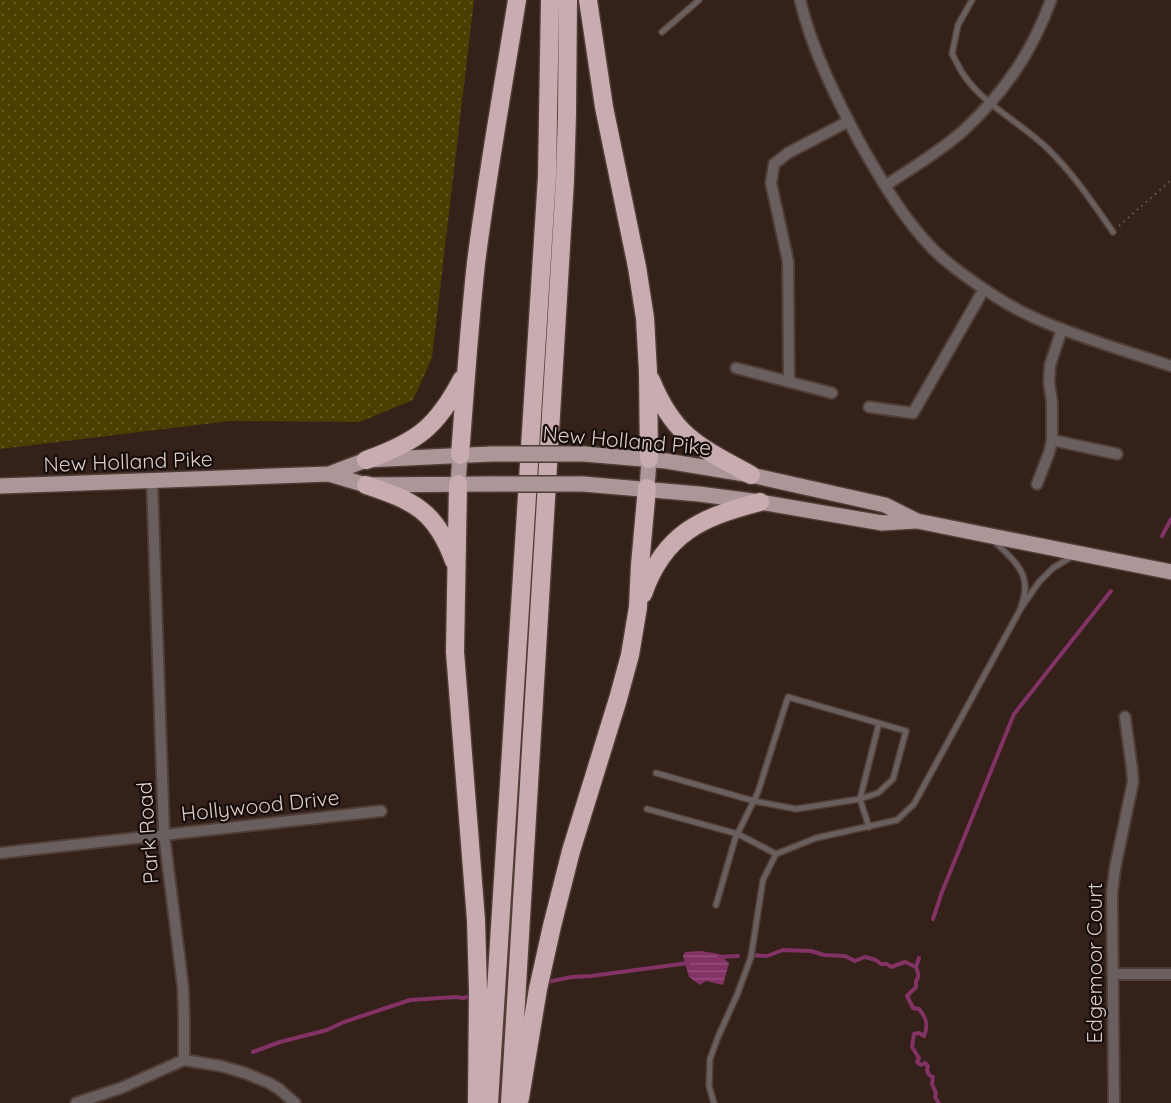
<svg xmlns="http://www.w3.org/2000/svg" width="1171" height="1103" font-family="Quicksand,sans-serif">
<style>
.grass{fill:url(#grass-dots)}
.water{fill:url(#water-rules)}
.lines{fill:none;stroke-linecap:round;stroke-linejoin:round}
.stream{stroke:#833265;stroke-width:4}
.lane-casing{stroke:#4f3d36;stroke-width:8}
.street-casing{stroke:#4f3d36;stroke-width:14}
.primary-casing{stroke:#4f3d36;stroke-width:18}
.highway-casing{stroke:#4f3d36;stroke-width:21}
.path{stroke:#6d5c56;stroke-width:2;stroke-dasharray:1.5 4.5;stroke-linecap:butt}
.lane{stroke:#6a5f5f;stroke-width:5}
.street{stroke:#6a5f5f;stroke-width:10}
.primary{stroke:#ad9698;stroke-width:15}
.highway{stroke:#c8acaf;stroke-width:18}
.primary-bridge-casing{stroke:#4f3d36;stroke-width:18;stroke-linecap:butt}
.primary-bridge{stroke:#ad9698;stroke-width:15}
.labels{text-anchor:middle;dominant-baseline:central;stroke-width:4.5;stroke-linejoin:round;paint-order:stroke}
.street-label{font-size:21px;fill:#dcceca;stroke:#160d0a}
</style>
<defs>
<pattern id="grass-dots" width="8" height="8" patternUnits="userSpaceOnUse" patternTransform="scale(1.5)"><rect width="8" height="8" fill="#4a3e00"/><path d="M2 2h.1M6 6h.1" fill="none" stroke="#645924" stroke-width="1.8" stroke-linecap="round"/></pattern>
<pattern id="water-rules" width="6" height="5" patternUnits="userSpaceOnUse" patternTransform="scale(1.5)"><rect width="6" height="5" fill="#833265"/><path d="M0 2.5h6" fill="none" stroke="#944e7a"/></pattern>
</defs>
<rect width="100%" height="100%" fill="#34211a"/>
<path class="grass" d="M0 0H474L432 358 413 400 360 422 230 421 0 449Z"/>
<path class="water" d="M701 951 719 954 729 963 723 985 706 981 700 985 689 977 683 956 685 952Z"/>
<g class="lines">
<path class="stream" d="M1162 536 1171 519
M933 919 942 892 1014 714 1111 591
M749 955 767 956 783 950 811 951 824 955 845 956 855 961 865 957 876 960 881 964H887L891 967 905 962 916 967
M719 957 738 956
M919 958 916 967C918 973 920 976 916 981V987L907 996 913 1008 919 1009C926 1017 929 1025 924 1036L919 1033 914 1034 912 1047 919 1058 917 1062 921 1065 925 1063 928 1066 927 1070 929 1075 933 1077 932 1084 936 1093 935 1097 939 1103
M547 982 572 977 591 976 688 963
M253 1052 280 1042 327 1030 344 1022 410 1000 456 997 463 998 471 996"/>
<defs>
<path id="lane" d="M972 0 958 25 952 54C957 62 960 71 966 78 985 105 1022 124 1047 148 1072 172 1093 203 1113 232
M662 32 699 0
M994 541C1006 553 1026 568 1025 588 1025 594 1023 601 1021 607
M656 773 754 801 796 809 860 799 879 723
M647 809 738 834 776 854
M716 905 735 839 758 792 788 697 906 731 893 779 878 793 860 799 869 827
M714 1103 709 1086 710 1059 718 1037 737 995 751 957 763 880 776 854 816 838 897 820 914 804 1021 608 1039 582 1053 568 1073 556"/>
<path id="street" d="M800 0C812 50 836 98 860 143 881 180 902 217 932 248 943 260 957 270 971 280 992 295 1014 309 1037 319 1080 338 1126 351 1171 366
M885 186C911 168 940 152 964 130 1005 92 1032 52 1051 0
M736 368 832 393
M789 382 788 261 771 183 774 164 788 153 849 121
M869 407 913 413 984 289
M1052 440 1117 454
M152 481 164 834 183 987 184 1017V1060
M1037 484 1049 453 1052 440V402L1049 383 1050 365 1062 329
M0 853 381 811
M1113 974H1171
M76 1103 121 1088 184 1060 221 1066 245 1073 269 1083 279 1089 295 1103
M1114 1103 1112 893 1115 868 1133 782 1132 769 1125 717"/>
<path id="primary" d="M584 454 666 461 751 475 885 505 917 521 1171 572
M329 474 366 460 491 454
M458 484 460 455
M583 484 699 494 760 502 882 523 916 521
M0 486 329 474 366 485 489 484
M647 488 649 459"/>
<path id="highway" d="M588 0 604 107 637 267 645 318 648 372 649 459
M651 380C674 437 700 447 751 475
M460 455C465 391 469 327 476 263 487 175 503 88 517 0
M366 460C417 442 437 427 462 379
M458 484 455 652 476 920 478 990 477 1103
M366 485C414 501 436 511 454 561
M643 594C664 533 702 517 760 502
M520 1098 538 989 552 926 571 851 618 699 630 655 638 607 640 565 647 488
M489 1103 547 176 550 0
M510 1103 565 180 567 114 568 0"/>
</defs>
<use href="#lane" class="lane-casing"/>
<use href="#street" class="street-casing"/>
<use href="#primary" class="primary-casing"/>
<use href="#highway" class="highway-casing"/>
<path class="path" d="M1119 226 1171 180"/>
<use href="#lane" class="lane"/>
<use href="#street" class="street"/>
<use href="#primary" class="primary"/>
<use href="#highway" class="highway"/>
<defs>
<path id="primary-bridge" d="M491 454H584
M489 484H583"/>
</defs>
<use href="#primary-bridge" class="primary-bridge-casing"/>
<use href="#primary-bridge" class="primary-bridge"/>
</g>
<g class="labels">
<g class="street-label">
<text transform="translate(627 440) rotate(5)">New Holland Pike</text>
<text transform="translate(128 461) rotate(-2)">New Holland Pike</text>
<text transform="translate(260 805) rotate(-6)">Hollywood Drive</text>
<text transform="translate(147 833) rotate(-94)">Park Road</text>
<text transform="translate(1094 963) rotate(-90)">Edgemoor Court</text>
</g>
</g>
</svg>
